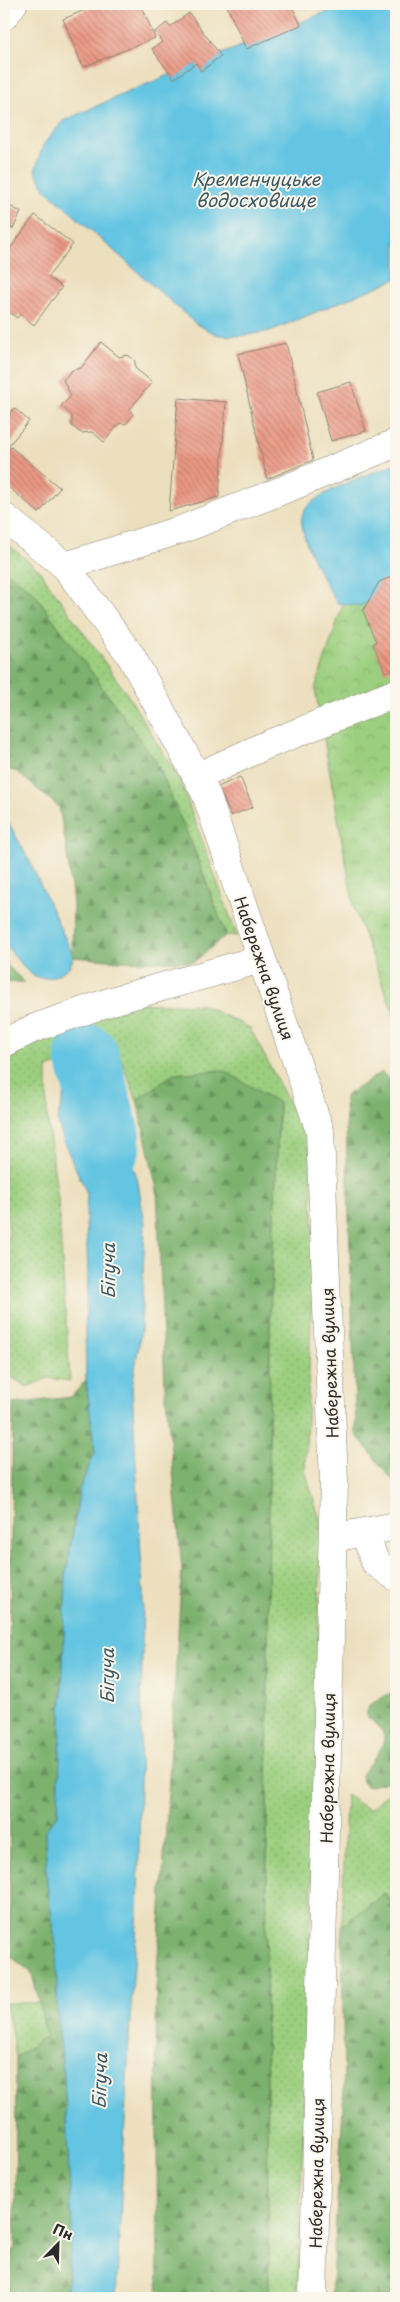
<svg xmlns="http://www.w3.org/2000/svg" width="400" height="2302" font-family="'Playpen Sans',sans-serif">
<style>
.grass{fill:url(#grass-dots);stroke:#637d55}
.forest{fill:url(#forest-firs);stroke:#546e4c}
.park{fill:url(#park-crowns);stroke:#637d55}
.water{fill:#64c5e2;stroke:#487886}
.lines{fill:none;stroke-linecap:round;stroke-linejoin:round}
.river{stroke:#64c5e2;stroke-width:64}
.building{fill:url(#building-back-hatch)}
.minor-casing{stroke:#8c8574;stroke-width:29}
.minor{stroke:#fff;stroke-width:28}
.labels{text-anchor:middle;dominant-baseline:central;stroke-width:4;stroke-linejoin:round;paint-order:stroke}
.street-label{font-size:16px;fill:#2b2b2b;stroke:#fbf7ec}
.water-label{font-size:18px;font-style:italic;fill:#3c5962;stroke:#fbf7ec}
</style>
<defs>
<pattern id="grass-dots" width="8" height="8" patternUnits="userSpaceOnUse" patternTransform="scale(1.25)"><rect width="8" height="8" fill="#9bcf7f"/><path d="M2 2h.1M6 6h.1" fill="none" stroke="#86b26e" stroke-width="1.8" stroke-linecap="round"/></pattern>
<pattern id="forest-firs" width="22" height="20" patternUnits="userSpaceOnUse" patternTransform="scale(1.25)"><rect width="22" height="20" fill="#7cb26e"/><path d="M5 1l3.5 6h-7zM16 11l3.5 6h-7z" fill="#66915b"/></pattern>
<pattern id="park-crowns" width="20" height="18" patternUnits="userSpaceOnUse" patternTransform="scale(1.25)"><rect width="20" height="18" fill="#9bcf7f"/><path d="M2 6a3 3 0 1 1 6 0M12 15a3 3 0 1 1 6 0" fill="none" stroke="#86b26e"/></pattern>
<pattern id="building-back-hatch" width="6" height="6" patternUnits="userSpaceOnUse" patternTransform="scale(1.25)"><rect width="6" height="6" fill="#ea9884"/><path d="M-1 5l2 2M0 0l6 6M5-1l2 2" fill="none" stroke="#be7c6c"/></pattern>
</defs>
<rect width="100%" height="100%" fill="#fbf7ec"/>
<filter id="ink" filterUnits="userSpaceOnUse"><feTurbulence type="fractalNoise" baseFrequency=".02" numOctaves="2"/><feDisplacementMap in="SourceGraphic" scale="10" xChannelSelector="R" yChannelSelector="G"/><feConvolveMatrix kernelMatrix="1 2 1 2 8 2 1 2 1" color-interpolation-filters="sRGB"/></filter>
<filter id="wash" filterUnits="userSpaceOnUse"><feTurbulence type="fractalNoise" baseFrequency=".0096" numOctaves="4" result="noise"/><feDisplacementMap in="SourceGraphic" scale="20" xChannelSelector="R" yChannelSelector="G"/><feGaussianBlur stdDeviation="1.12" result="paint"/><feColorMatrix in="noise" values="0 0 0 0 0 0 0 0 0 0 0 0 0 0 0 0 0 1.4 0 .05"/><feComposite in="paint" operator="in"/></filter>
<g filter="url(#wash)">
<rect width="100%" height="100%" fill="#ecdfbd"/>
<path class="grass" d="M4 541 39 570 127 694 180 780 237 936 226 935 193 847 83 662 34 593 4 570Z
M137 1003 203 1005 250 1028 310 1143 314 1244 305 1470 321 1523 315 1802 297 2298H269L266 2011 270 1316 279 1103 174 1074 137 1100 115 1045 47 1068V1116L58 1200 70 1381 48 1378 27 1387 4 1372V1256L9 1233 4 1189V1066L22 1050 43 1038Z
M396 1786V1908L384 1894 342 1926 346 1795 369 1810Z
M6 2003H40L46 2036 16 2057Z"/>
<path class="forest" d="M4 570 34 593 156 761 193 847 226 935 194 962 119 961 72 957 73 904 66 846 59 807 17 772 4 768Z
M4 962 24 982 4 983Z
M223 1070 279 1103 270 1316 266 2011 269 2298H161L158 2289 156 1988 182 1569 165 1386 157 1189 137 1100 174 1074Z
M382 1072 396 1087V1476L392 1480 356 1434 345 1096Z
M86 1380 95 1452 80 1488 66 1575 58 1814 45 1831 47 1884 56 1945 58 2023 64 2077 72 2231 66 2298H4V2272L15 2246 16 2057 46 2036 40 2003 31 1972 10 1956 9 1667 13 1404 71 1397Z
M396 1690V1772L386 1782 367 1787 362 1782 361 1775C368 1763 392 1744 381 1730 378 1724 371 1721 366 1716L369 1705Z
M385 1893 396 1908V2298H331L344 2090 342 1926Z"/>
<path class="park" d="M396 560V1020L354 908 315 689 348 589Z"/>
<path class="water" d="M346 4H396V279L270 331 241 336 218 335 196 324 46 190 35 171 43 145 63 121 137 88Z
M396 463V584L361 606 337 603C326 585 295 533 303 513 311 493 376 472 396 463Z
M4 814 30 862 72 953C74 961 71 966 65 970 34 992 23 965 4 943Z
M74 1063H92L119 1098 122 1117 120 1137 137 1177 145 1224 141 1331 132 1388 143 1593 138 1910 130 2021 116 2298H66L72 2231 64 2077 58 2023 56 1945 47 1884 45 1831 58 1814 66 1575 80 1488 95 1452 86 1380 85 1329 88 1278 86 1221 87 1193 65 1145 57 1120Z"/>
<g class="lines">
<path class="river" d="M87 1056 108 1136V1148"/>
</g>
<g id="blocks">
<path class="building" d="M100 4H141L155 38 83 67 63 19Z
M226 4H291L301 25 246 49Z
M189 13 221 56 201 71 196 63 174 79 152 49 162 42 155 32 167 23 170 27Z
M4 203 21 212 13 229 6 225 4 230Z
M35 215 73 244 48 277 62 287 34 325 20 314 17 318 4 308V257Z
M101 342 119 357 128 355 135 361V368L152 382 130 409 133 415 126 424 120 423 104 442 92 432 81 433 72 426V416L61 406 71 396 63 380 72 370 81 368Z
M286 343 313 460 267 479 238 354Z
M351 382 366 431 331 441 317 392Z
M178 398 226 402 219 497 169 511Z
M14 408 29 421 4 451V421Z
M11 447 60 488 39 513 4 483V456Z
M396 575V668L385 672 373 644 376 642 363 611 379 582Z
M240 777 253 807 231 816 218 787Z
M393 942H396V956L395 957Z"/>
</g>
</g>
<g filter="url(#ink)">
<use href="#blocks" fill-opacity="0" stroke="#8c8574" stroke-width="1"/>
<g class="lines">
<defs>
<path id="minor" d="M4 16 13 4
M4 517 65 566 131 656 197 777 206 794 320 1131 334 1482 313 2298
M65 566 183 529 288 488 396 443
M197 777 264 746 396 693
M4 1043 32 1029 112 1001 261 959
M365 1533 375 1562 396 1577
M333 1538 396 1526"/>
</defs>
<use href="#minor" class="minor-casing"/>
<use href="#minor" class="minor"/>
</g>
</g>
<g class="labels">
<g class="street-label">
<text transform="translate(265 968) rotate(71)">Набережна вулиця</text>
<text transform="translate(329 1363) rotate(-92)">Набережна вулиця</text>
<text transform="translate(327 1768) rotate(-89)">Набережна вулиця</text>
<text transform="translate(316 2173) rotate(-89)">Набережна вулиця</text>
</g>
<g class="water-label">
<text x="256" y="178">Кременчуцьке<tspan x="256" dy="21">водосховище</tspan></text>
<text transform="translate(107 1271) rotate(-90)">Бігуча</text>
<text transform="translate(106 1676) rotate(-90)">Бігуча</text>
<text transform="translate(99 2081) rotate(-88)">Бігуча</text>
</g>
</g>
<rect width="400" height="2302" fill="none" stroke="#fbf7ec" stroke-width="20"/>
<g transform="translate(58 2244) rotate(23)" stroke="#fbf7ec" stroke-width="4" paint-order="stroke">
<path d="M0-4L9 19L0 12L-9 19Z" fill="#2b2b2b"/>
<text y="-8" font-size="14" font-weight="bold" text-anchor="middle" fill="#2b2b2b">Пн</text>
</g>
</svg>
